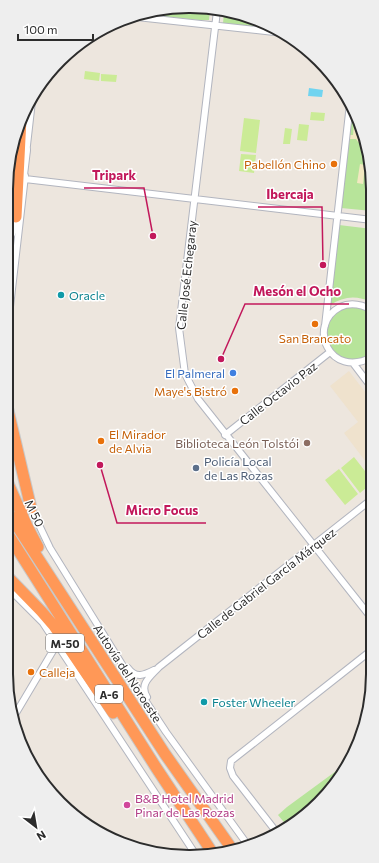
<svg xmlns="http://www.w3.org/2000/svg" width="379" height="863" font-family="Commissioner,sans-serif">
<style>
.education{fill:#efe2cd}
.green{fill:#b7e49a}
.sand{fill:#f2e8c1}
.pitch{fill:#cbeb96}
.water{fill:#71d4f0}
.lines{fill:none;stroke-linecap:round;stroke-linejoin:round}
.minor-casing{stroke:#b2b5bf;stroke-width:8}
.tertiary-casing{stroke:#b2b5bf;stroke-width:10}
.motorway-casing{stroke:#c8c8c8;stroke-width:13}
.minor{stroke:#fff;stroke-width:6}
.tertiary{stroke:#fff;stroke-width:8}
.motorway{stroke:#ff9857;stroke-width:11}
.food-dot{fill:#e8710a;stroke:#fff;stroke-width:1.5}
.culture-dot{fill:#0f9aa8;stroke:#fff;stroke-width:1.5}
.shop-dot{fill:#3f7fe0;stroke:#fff;stroke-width:1.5}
.education-dot{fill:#8d6e63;stroke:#fff;stroke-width:1.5}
.service-dot{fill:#5c6f8a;stroke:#fff;stroke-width:1.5}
.hotel-dot{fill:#d1479c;stroke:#fff;stroke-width:1.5}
.labels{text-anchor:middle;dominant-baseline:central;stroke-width:3;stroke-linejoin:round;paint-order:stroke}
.shield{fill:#fff;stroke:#6b6b6b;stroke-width:1}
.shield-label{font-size:11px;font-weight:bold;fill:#2c2c2c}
.food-label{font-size:12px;fill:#c56008;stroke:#fff;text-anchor:end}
.street-label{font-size:12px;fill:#2c2c2c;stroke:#fff}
.culture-label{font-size:12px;fill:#0d838f;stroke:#fff;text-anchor:start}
.shop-label{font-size:12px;fill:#366cbe;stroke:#fff;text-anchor:end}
.education-label{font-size:12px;fill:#785e54;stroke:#fff;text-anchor:end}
.service-label{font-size:12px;fill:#4e5e75;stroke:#fff;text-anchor:start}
.hotel-label{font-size:12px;fill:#b23c85;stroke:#fff;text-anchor:start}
.rim{fill:none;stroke:#2c2c2c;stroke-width:2}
.leader{fill:none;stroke:#c2185b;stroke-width:1.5}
.callout-dot{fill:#c2185b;stroke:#fff;stroke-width:1.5}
.callout-label{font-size:13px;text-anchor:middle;font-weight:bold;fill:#c2185b;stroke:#fff;stroke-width:3;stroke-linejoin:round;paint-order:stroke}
</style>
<rect width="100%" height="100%" fill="#ede6de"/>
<path class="education" d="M349 371 372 401V470L344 433 358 422 330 386Z"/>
<path class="green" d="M189 6 210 10 209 20H199L147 15Z
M224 13 260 20 276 29 223 23Z
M353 108 359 119 371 165 372 211 341 208Z
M339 225 372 229V302C356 295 344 296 330 305Z
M348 307 362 308 372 314V353C338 381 303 323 348 307Z
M347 763 328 794 288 827 278 815 287 807Z"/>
<path class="sand" d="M351 119H359L366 145 358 142 356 139H350V135H353L354 123 351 122Z
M360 164 365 165 363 184 357 183Z"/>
<path class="pitch" d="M85 71 100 73 99 81 84 79Z
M101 74 117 75 116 82 101 81Z
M311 112 325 113 324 121 310 120Z
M244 118 260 120 256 153 240 151Z
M299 124 309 125 307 141 297 140Z
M285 128 292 129 290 144H283Z
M241 154 256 155 254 173 239 171Z
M354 457 372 480V483L360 493 341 468Z
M339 469 358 494 345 505 325 480Z"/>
<path class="water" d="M309 88 323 90 322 97 308 96Z"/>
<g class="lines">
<defs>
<path id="minor" d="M217 11 179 328 185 374 198 399 373 620
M137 17 283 33
M26 154 32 101
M25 179 372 220
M372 310C361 304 351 302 340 307 306 325 330 380 372 357
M325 326 350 104
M353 363 372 388
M8 403 6 350 8 324 25 176
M225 435 330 352
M30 506 50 548 133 682 166 732 247 844
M6 586 43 623 196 855
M128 668C136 679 144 675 154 670
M147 697C139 684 150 677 159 667L372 499
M13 718 57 644
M278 834 233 776 230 768 231 761 373 649"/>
<path id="tertiary" d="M23 175 26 150
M6 243 14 228 17 212"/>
<path id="motorway" d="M6 199 9 177
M16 217 21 118
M6 402 31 508
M6 479 27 526 38 547
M6 509 165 754 232 849
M6 531 157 769 214 855
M6 575 41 611 54 626 113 713"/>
</defs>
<use href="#minor" class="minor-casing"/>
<use href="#tertiary" class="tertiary-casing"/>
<use href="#motorway" class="motorway-casing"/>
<use href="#minor" class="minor"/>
<use href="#tertiary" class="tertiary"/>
<use href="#motorway" class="motorway"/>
</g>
<g class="food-dot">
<circle cx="334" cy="164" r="4"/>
<circle cx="315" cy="324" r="4"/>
<circle cx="235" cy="391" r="4"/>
<circle cx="101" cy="441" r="4"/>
<circle cx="31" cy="672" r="4"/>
</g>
<g class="culture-dot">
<circle cx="61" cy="295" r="4"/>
<circle cx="204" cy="702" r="4"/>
</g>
<circle class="shop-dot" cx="233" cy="373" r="4"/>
<circle class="education-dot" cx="307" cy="443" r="4"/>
<circle class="service-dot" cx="196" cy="468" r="4"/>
<circle class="hotel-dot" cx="127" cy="805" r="4"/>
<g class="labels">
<g class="shield">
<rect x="46" y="634" width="38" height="18" rx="3"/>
<rect x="95" y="685" width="28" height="18" rx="3"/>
</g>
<g class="shield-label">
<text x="65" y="643">M-50</text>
<text x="109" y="694">A-6</text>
</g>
<g class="food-label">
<text x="326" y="164">Pabellón Chino</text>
<text x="315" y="338" text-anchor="middle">San Brancato</text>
<text x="227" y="391">Maye's Bistró</text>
<text x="109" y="434" text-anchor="start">El Mirador<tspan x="109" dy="14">de Alvia</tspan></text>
<text x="39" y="672" text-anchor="start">Calleja</text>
</g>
<g class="street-label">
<text transform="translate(186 275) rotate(-84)">Calle José Echegaray</text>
<text transform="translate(278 393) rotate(-38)">Calle Octavio Paz</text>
<text transform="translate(35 513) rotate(64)">M 50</text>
<text transform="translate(266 583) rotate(-38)">Calle de Gabriel García Márquez</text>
<text transform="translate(128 673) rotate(57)">Autovía del Noroeste</text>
</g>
<g class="culture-label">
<text x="69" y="295">Oracle</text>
<text x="212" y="702">Foster Wheeler</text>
</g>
<g class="shop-label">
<text x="225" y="373">El Palmeral</text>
</g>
<g class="education-label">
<text x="299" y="443">Biblioteca León Tolstói</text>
</g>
<g class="service-label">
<text x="204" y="461">Policía Local<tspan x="204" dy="14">de Las Rozas</tspan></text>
</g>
<g class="hotel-label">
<text x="135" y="798">B&amp;B Hotel Madrid<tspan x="135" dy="14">Pinar de Las Rozas</tspan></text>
</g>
</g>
<path d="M0 0H379V863H0ZM189 13H190A176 176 0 0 1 366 189V674A176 176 0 0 1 190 850H189A176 176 0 0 1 13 674V189A176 176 0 0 1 189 13Z" fill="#eee" fill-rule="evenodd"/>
<path class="rim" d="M189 13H190A176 176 0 0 1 366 189V674A176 176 0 0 1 190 850H189A176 176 0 0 1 13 674V189A176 176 0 0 1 189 13Z"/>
<path class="leader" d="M153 236L144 188H84M323 265L322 207H258M221 359L245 304H349M100 465L117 523H206"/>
<g class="callout-dot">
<circle cx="153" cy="236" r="4"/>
<circle cx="323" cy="265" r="4"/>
<circle cx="221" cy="359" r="4"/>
<circle cx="100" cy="465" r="4"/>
</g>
<g class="callout-label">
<text x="114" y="180">Tripark</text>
<text x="290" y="199">Ibercaja</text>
<text x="297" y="296">Mesón el Ocho</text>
<text x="162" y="515">Micro Focus</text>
</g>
<g transform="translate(36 827) rotate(149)" stroke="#ffffff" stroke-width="3" paint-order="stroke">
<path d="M0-3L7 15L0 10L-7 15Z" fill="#2c2c2c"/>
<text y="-6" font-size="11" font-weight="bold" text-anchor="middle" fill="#2c2c2c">N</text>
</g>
<path d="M18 34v6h75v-6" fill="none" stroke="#2c2c2c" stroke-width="2"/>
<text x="24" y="34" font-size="12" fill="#2c2c2c" stroke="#ffffff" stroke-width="3" paint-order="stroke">100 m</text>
</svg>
